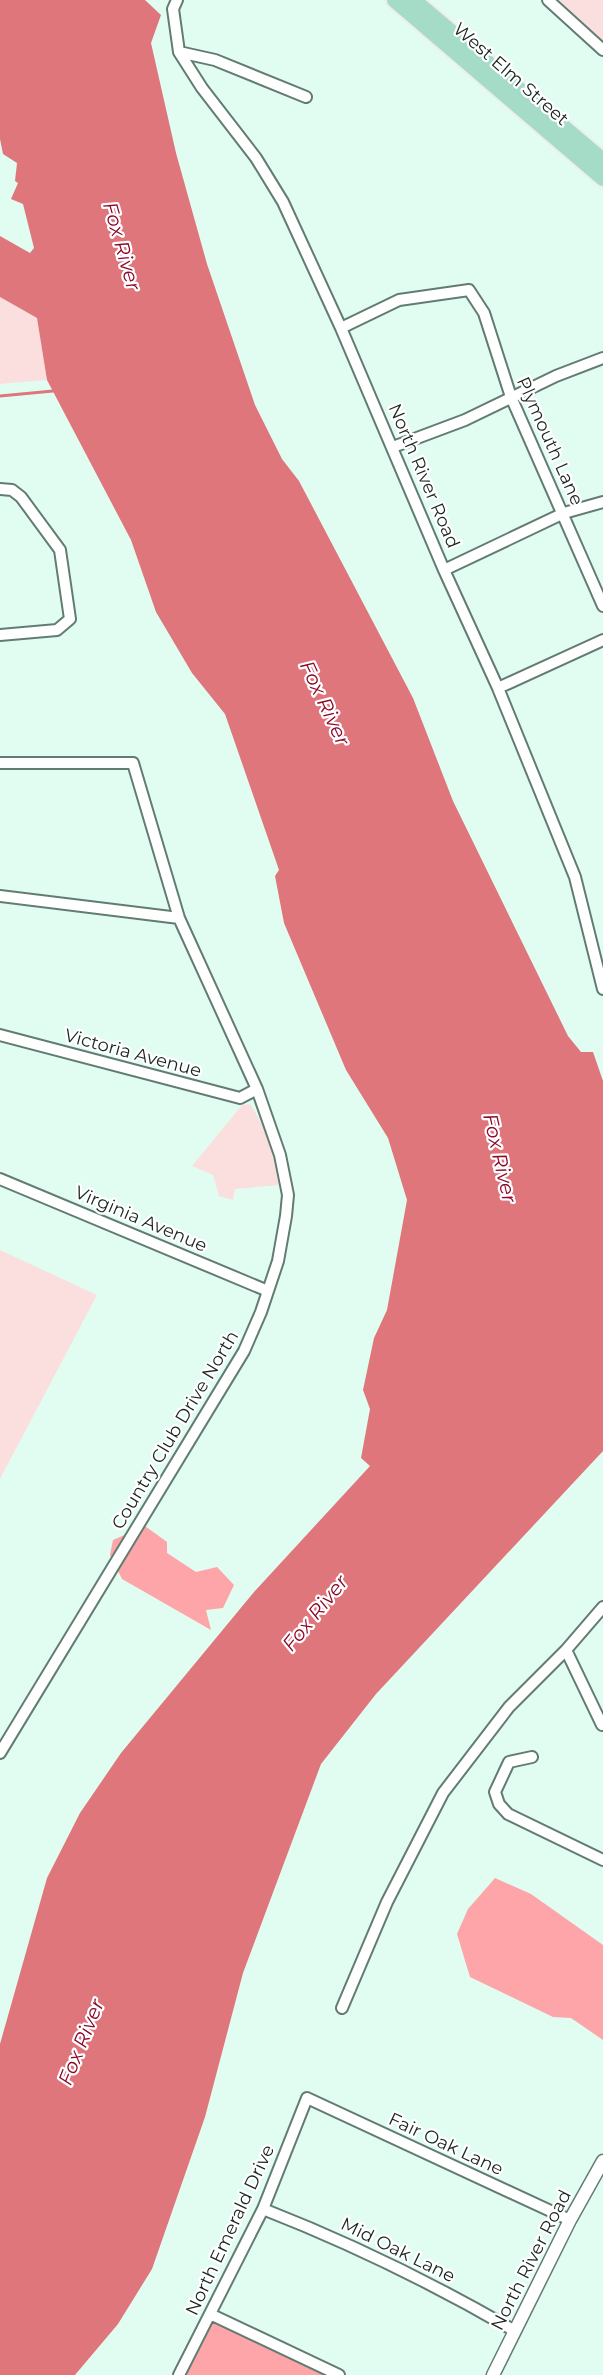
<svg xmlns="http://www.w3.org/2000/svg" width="603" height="2375" font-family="Montserrat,sans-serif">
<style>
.green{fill:#fbdfdf}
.forest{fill:#fda5a8}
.water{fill:#de767c}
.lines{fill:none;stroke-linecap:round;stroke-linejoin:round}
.stream{stroke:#de767c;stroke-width:3}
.minor-casing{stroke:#637c72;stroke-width:14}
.tertiary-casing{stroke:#637c72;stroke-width:15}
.primary-casing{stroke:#ededed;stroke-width:20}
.minor{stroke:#fff;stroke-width:10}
.tertiary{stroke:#fff;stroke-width:12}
.primary{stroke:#a5dcc8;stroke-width:16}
.labels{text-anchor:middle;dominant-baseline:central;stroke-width:4.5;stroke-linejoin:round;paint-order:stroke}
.street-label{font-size:18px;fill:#1a2420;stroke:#fff}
.water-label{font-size:20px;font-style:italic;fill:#8d0929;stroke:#fff}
</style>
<rect width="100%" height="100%" fill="#e1fdf1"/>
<path class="green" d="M559 0H603V41Z
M0 297 37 318 47 380 0 384Z
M250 1104C267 1128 274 1158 280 1185L235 1189 233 1200 219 1196 213 1175 192 1166 242 1105Z
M0 1250 97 1295 0 1479Z"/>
<path class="forest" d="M145 1526 167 1542V1553L196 1572 217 1567 234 1585 223 1608 206 1610 211 1630 122 1579 110 1555 113 1540Z
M495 1878 531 1894 603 1945V2040L571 2018 553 2017 470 1977 457 1934 468 1909Z
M212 2321 326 2375H184Z"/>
<path class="water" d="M0 0H145L161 15 151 43 176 153 207 264 255 405 282 459 299 481 413 698 453 801 568 1036 581 1052H593L603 1081V1451L376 1694 321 1764 243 1973 205 2117 152 2269 118 2324 75 2375H0V2044L47 1878 80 1813 121 1753 254 1592 370 1466 361 1458 370 1409 363 1390 374 1338 387 1310 407 1200 388 1138 346 1070 284 923 275 876 279 870 225 714 192 673 156 612 131 540 47 380 37 318 0 297V236L30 253 34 248 23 204 11 199 18 183 15 181 17 163 3 154 0 139Z"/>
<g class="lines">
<path class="stream" d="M0 396 53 391"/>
<defs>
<path id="minor" d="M177 0 173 9 179 52 202 88 256 158 283 202 341 328 444 570 498 688 575 877 603 989
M548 0 603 50
M179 52 215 60 306 97
M341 328 399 300 469 290 484 313 511 397 603 606
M393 447 465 420 556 376 603 358
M0 489 12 490 21 497 60 550 70 619 57 630 0 635
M444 570 564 513 603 502
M498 688 603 640
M0 763H133L179 918 257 1089 280 1155 288 1195 286 1216 278 1261 261 1312 244 1351 0 1753
M0 896 179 918
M0 1035 240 1098 257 1089
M0 1179 268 1291
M566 1650 602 1725
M532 1757 509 1762 495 1792 499 1804 508 1814 603 1860
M342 2008 387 1902 443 1793 509 1707 566 1650 603 1607
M263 2209C350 2243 434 2284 515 2331
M210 2314 339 2375
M179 2375 263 2209 307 2098 570 2220"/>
<path id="tertiary" d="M493 2375 570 2220 603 2161"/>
<path id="primary" d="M395 0 603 178
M413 0 603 161"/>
</defs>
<use href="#minor" class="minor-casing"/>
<use href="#tertiary" class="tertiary-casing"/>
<use href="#primary" class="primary-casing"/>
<use href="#minor" class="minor"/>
<use href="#tertiary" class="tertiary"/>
<use href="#primary" class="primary"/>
</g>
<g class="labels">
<g class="street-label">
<text transform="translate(511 74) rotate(41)">West Elm Street</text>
<text transform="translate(550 441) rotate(66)">Plymouth Lane</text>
<text transform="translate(424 476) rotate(67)">North River Road</text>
<text transform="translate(133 1053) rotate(15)">Victoria Avenue</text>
<text transform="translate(141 1219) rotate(23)">Virginia Avenue</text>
<text transform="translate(175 1430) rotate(-59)">Country Club Drive North</text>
<text transform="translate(446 2144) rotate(25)">Fair Oak Lane</text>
<text transform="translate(230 2230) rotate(-65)">North Emerald Drive</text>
<text transform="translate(398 2250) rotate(26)">Mid Oak Lane</text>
<text transform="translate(531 2260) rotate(-63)">North River Road</text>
</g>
<g class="water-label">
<text transform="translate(122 246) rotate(74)">Fox River</text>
<text transform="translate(325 703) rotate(65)">Fox River</text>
<text transform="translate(500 1158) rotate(77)">Fox River</text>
<text transform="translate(315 1613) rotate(-51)">Fox River</text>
<text transform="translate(81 2042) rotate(-68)">Fox River</text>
</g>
</g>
</svg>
